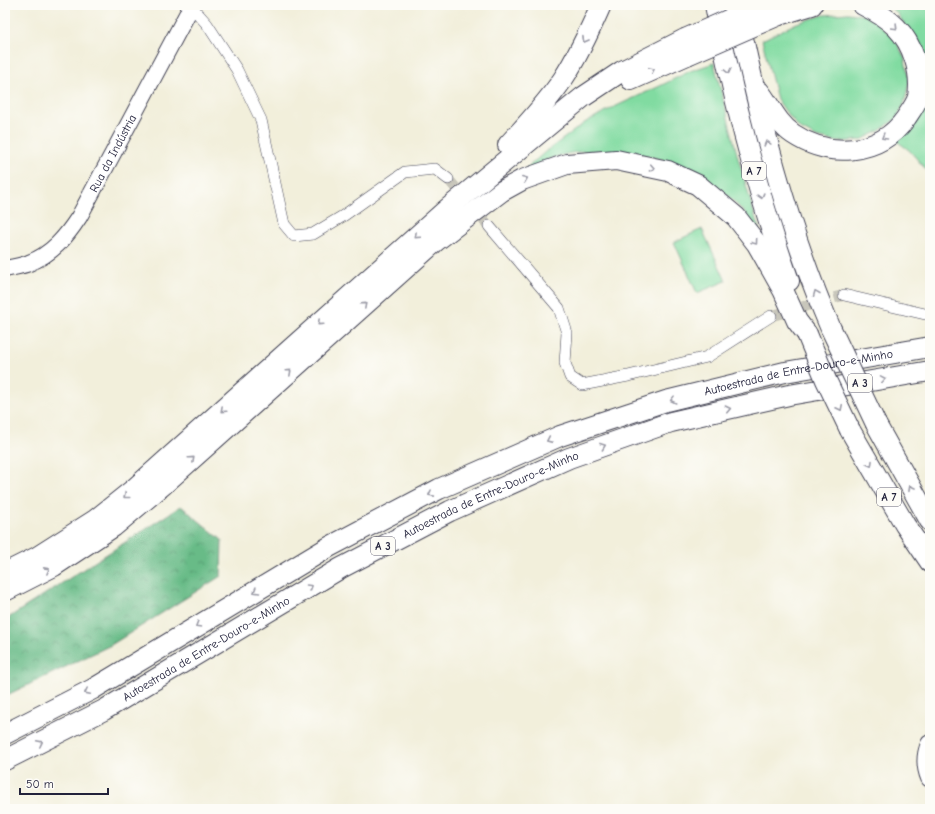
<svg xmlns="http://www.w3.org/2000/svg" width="935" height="814" font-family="'Comic Neue',sans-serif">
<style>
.grass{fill:#81dba1;stroke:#527e6e}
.forest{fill:url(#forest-crowns);stroke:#456e61}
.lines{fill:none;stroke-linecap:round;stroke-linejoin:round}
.street-tunnel{stroke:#c8c6bb;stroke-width:11;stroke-dasharray:11 5.5;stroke-linecap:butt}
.street-casing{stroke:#414153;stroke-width:12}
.secondary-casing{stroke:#414153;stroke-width:18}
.primary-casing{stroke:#414153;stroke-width:20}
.highway-casing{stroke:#414153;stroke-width:22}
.street{stroke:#fff;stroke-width:11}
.secondary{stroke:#fff;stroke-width:16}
.primary{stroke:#fff;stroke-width:18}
.highway{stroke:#fff;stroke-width:20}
.highway-bridge-casing{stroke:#414153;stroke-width:22;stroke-linecap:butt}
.highway-bridge{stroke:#fff;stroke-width:20}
.oneway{stroke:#9c9ca7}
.labels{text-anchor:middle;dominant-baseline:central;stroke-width:3;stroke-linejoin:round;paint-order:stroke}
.shield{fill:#fdfcf7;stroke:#646373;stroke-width:1}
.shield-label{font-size:11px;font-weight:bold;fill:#22223b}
.street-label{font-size:12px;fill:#22223b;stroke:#fdfcf7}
</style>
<defs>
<pattern id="forest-crowns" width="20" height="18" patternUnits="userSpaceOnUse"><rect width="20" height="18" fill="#68bb87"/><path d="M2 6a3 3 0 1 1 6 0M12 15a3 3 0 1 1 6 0" fill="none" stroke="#559870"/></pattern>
</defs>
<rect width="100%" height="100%" fill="#fdfcf7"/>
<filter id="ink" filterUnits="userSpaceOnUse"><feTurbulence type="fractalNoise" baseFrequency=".025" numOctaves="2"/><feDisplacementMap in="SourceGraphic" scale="8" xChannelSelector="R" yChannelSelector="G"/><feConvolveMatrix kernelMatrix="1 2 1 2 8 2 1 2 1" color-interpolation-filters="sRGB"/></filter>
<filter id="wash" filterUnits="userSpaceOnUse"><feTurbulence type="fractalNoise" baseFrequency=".012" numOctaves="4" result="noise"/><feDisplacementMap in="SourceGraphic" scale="16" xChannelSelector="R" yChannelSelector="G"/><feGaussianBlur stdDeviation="0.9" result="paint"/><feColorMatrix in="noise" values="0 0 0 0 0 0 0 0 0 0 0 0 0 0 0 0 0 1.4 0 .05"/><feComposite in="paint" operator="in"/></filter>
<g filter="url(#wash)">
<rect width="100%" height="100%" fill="#f2efdb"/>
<path class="grass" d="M887 5H930V174L909 150 895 140 921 104 913 38 897 13Z
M848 13 864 15 880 25 896 41 905 59 909 83 904 104 896 119 879 131 861 140 838 142 816 137 799 128 786 112 777 99 762 40 797 23 824 15Z
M714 63 738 158 759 230C745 212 726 192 706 179 670 156 613 146 571 153 553 156 536 165 520 174L545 152 586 122 612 108 660 86 690 71Z
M702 229 726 281 697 293 674 242Z"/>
<path class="forest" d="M181 506 222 540 221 576 111 645 5 696V620Z"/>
</g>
<g filter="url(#ink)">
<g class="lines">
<path class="street-tunnel" d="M448 179 489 226
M771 316 844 295"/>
<defs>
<path id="street" d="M188 5 191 6 207 24 237 70 261 120 284 224 294 236 313 234 343 216 405 172 435 169 448 179
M489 226 559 308 567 333 565 363 570 377 582 385 628 376 707 357 771 316
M844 295 925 314H930"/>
<g id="secondary">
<path id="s1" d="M5 269C13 267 22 266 29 263 52 254 66 237 79 217L192 5"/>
</g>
<path id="primary" d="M930 744C925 756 925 766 930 778"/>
<g id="highway">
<path d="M715 5C733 99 757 191 789 281"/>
<path d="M736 5C759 116 786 224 831 329"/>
<path d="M779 15 812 5"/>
<path d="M631 80 687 55"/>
<path d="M759 91C770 105 777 123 793 134 829 158 879 156 906 118 910 112 916 104 918 97 922 73 913 44 896 27 886 17 875 11 863 5"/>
<path d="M508 145C527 124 547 103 563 79 578 56 590 30 601 5"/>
<path d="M876 424 930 521"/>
<path d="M850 430 905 525 930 562"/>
<path d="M5 573 37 557 95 520 135 488 446 210 561 115 583 97 622 71 685 39"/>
<path d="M5 591 54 566 113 527 163 485 436 241 502 191 522 180 567 164 616 160 668 171 698 185 736 217 757 244 783 290 797 321 807 334"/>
<path id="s2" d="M5 734 93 689 329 547 439 489 560 436 666 401 785 372 930 347"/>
<path id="s3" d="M5 760 104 710 341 568 450 511 569 458 671 422 789 395 930 371"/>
</g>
</defs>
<use href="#street" class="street-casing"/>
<use href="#secondary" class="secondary-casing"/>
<use href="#primary" class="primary-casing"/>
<use href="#highway" class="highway-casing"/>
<use href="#street" class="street"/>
<use href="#secondary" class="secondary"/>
<use href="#primary" class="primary"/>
<use href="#highway" class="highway"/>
<defs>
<path id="highway-bridge" d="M685 39 762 5
M687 55 779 15
M831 329 876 424
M807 334 826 380 850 430"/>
</defs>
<use href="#highway-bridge" class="highway-bridge-casing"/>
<use href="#highway-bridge" class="highway-bridge"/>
</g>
<defs><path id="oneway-chevron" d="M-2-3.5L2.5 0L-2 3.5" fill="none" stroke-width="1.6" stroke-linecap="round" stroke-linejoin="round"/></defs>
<g class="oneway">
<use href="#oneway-chevron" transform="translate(895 27) rotate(46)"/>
<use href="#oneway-chevron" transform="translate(585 40) rotate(119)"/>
<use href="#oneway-chevron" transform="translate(652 70) rotate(-25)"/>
<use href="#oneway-chevron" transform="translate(728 71) rotate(77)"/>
<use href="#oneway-chevron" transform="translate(884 137) rotate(149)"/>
<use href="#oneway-chevron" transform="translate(767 143) rotate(-105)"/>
<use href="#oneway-chevron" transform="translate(652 168) rotate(12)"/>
<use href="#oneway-chevron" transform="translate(525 179) rotate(-22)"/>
<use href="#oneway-chevron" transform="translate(761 196) rotate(74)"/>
<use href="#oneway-chevron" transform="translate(417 236) rotate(138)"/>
<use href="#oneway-chevron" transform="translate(755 242) rotate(54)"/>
<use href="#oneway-chevron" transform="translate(816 293) rotate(-112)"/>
<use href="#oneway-chevron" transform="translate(364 305) rotate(-42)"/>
<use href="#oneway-chevron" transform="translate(320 323) rotate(138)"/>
<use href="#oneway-chevron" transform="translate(289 372) rotate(-42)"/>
<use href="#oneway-chevron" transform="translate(883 379) rotate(-10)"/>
<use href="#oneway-chevron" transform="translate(673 400) rotate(166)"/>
<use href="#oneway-chevron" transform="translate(840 408) rotate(64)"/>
<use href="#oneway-chevron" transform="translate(728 409) rotate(-13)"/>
<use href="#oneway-chevron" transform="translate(223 410) rotate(138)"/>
<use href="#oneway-chevron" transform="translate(549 440) rotate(156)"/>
<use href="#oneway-chevron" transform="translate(603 446) rotate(-20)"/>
<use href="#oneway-chevron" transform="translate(192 459) rotate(-42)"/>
<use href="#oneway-chevron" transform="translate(870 464) rotate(60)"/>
<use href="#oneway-chevron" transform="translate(911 488) rotate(-119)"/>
<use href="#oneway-chevron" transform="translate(431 494) rotate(152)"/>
<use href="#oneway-chevron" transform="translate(126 496) rotate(141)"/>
<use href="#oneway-chevron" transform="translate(47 570) rotate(-28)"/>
<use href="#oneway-chevron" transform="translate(310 587) rotate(-31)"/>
<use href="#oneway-chevron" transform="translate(256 591) rotate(149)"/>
<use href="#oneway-chevron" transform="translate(198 625) rotate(149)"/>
<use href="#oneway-chevron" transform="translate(87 692) rotate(153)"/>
<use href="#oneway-chevron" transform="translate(40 743) rotate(-27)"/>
</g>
</g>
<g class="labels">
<g class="shield">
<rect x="742" y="162" width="24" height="18" rx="3"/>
<rect x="848" y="374" width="24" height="18" rx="3"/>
<rect x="877" y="488" width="24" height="18" rx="3"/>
<rect x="371" y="537" width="24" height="18" rx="3"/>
</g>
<g class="shield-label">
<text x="754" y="171">A 7</text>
<text x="860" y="383">A 3</text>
<text x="889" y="497">A 7</text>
<text x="383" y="546">A 3</text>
</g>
<g class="street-label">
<text stroke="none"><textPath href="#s1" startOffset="166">Rua da Indústria</textPath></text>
<text stroke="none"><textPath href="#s2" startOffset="878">Autoestrada de Entre-Douro-e-Minho</textPath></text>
<text stroke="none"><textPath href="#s3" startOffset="554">Autoestrada de Entre-Douro-e-Minho</textPath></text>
<text stroke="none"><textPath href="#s3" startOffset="230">Autoestrada de Entre-Douro-e-Minho</textPath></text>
</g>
</g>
<rect width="935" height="814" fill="none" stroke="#fdfcf7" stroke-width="20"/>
<path d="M20 788v6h88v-6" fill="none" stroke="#22223b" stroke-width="2"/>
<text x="26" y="788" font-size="12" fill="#22223b" stroke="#fdfcf7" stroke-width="3" paint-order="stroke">50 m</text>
</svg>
